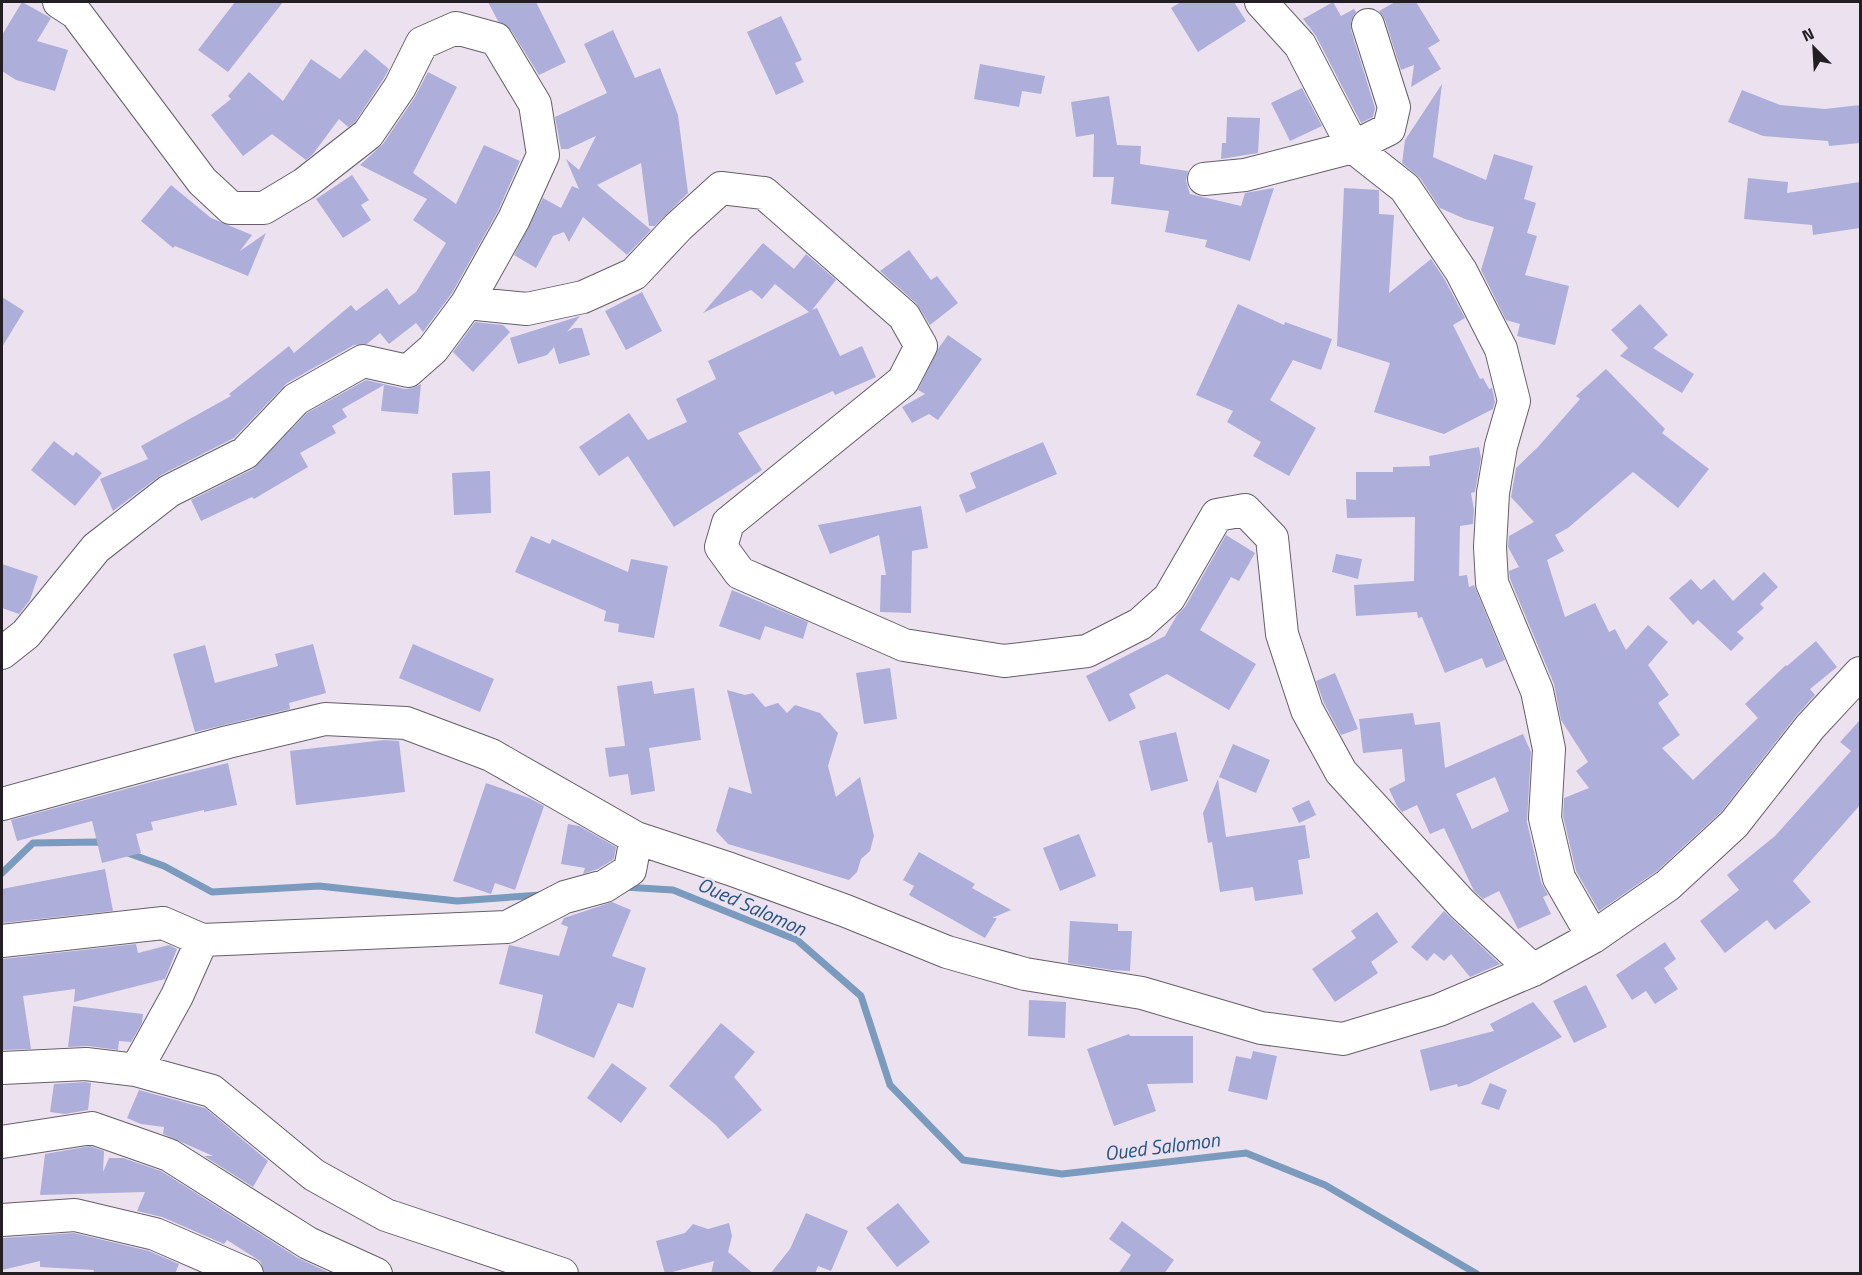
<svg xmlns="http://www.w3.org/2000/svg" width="1862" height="1275" font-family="'Titillium Web',sans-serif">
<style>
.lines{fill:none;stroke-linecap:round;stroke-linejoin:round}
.stream{stroke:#7a9bbd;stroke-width:7}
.building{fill:#adaeda;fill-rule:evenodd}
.minor-casing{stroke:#665e68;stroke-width:34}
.minor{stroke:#fff;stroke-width:32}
.labels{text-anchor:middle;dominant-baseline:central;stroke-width:5;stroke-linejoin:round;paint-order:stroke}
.water-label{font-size:20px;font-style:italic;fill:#245583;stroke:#ece2ef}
</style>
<rect width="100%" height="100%" fill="#ece2ef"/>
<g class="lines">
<path class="stream" d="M125 852 164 866 212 892 319 886 457 901 541 895
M2 873 33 843 97 842 103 844
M624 887 673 890 797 940 861 996 890 1085 963 1160 1062 1174 1246 1153 1325 1185 1477 1274"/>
</g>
<path class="building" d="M22 2 51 18 37 41 68 50 55 91 16 80 2 71V35Z
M235 2H283L228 72 198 50Z
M488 2H536L566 62 539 75 511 30 498 21Z
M1181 2H1234L1246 21 1198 52 1171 8Z
M1333 2 1341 16 1354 9 1356 12 1351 21V30L1375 108 1373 117 1361 123 1316 36 1303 19Z
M1395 2H1416L1440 41 1428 48 1441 69 1411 87 1414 65 1401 70 1385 20 1379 11Z
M781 16 802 60 795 63 804 82 776 95 747 32Z
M613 30 635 78 660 68 678 115 688 193 655 226H649L641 163 597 185 651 230 627 255 583 217 569 242 564 232 553 236 536 268 514 255 543 198 561 208 572 186 579 189 566 159 579 170 596 136 568 149H561L555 117 607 93 584 44Z
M365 49 389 69 384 78 355 122 348 127 339 119 313 154 306 160 272 134 243 156 211 115 231 99 228 96 249 72 283 101 311 59 340 79Z
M980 64 1045 76 1041 94 1022 91 1019 107 974 99Z
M428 72 457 87 413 173 456 204 484 145 520 161 498 211 452 293 423 332 416 323 389 344 380 333 367 344 354 345 287 383 234 438 161 475 113 511 100 479 148 459 141 446 231 396 229 394 289 346 294 353 351 305 356 311 387 288 399 305 416 292 446 243 413 220 427 199 360 165 383 144 415 97Z
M1442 84 1433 157 1486 180 1494 154 1533 166 1524 199 1536 203 1527 233 1537 236 1525 275 1569 286 1555 345 1517 336 1520 324 1506 320 1481 270 1494 227 1465 219 1440 208 1420 178 1402 163 1405 140Z
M1302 88 1322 126 1290 141 1271 103Z
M1742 90 1780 105 1825 109 1860 105V143L1829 146 1828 141 1763 136 1728 122Z
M1109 96 1117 145 1141 146 1140 164 1188 171 1186 181 1190 194 1241 206 1245 193 1274 188 1250 261 1205 247 1207 240 1165 232 1169 211 1111 204 1114 177H1093L1094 134 1076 137 1071 102Z
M1227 117 1260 118 1258 153 1221 159 1222 143H1226Z
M352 175 369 200 361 205 371 220 343 238 316 199Z
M1748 178 1788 182 1787 193 1860 182V228L1813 235 1812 225 1744 219Z
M171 185 211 218 252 235 240 251 266 233 248 276 175 246 173 248 141 221Z
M1344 188 1379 190V214L1394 215 1389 293 1431 259 1445 280 1465 318 1453 325 1480 379 1483 378 1489 389 1492 388 1495 401 1493 409 1444 434 1374 412 1390 363 1337 346Z
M763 243 794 269 806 254 836 280 812 310 817 308 840 356 862 346 876 377 835 395 833 391 738 433 762 470 674 527 628 456 599 476 579 447 629 413 648 440 687 422 676 399 716 379 708 361 809 312 775 284 762 299 751 290 703 313Z
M909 250 931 280 937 276 958 303 930 325 916 303 880 271Z
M642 292 662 331 626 350 605 311Z
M2 297 24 311 2 347Z
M1238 304 1284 325 1285 322 1332 339 1321 370 1293 360 1270 400 1316 428 1289 476 1253 456 1261 442 1227 422 1233 411 1196 395Z
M1640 304 1668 335 1653 348 1694 374 1682 393 1620 356 1628 348 1611 330Z
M580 316 567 332 574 328H582L590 355 559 364 554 347 547 355 518 364 510 338Z
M475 322 503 325 510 332 473 372 453 352Z
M948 335 982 359 938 420 929 414 912 423 902 407 925 394 918 390 938 349Z
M1606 369 1665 429 1662 433 1709 469 1678 508 1633 472 1568 528 1555 535 1564 551 1547 560 1565 617 1595 603 1609 632 1615 629 1626 650 1648 625 1668 642 1648 665 1669 695 1658 703 1680 735 1662 748 1693 780 1758 718 1745 704 1786 665 1787 666 1816 641 1837 667 1810 689 1815 695 1796 716 1721 812 1657 871 1599 911 1576 871 1563 816 1564 798 1589 788 1576 771 1588 762 1561 720 1554 684 1510 579 1509 571 1519 567 1508 547 1509 536 1534 522 1511 497 1516 468 1538 447 1580 399 1576 396Z
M366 380 405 389 413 388 421 384 418 414 381 411 384 385 342 409 347 417 332 426 336 433 300 453 308 467 254 499 252 497 201 521 191 500 253 469 307 413Z
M54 441 73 456 76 452 102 473 75 506 31 470Z
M1043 442 1057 474 966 513 959 495 976 488 970 473Z
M1479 447 1481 458 1475 492 1471 493 1474 510 1473 524 1460 526 1459 576 1467 575 1469 587 1474 585 1505 660 1486 668 1482 658 1445 673 1422 617 1418 618 1417 612 1356 616 1354 585 1414 581 1415 517 1347 518 1346 499 1356 500V472H1393V467L1430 466 1429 456Z
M490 471 491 513 454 515 452 473Z
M921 506 928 548 912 551 911 613 880 612 881 575H886L879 535 830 554 818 525Z
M1226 535 1255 553 1239 581 1231 577 1200 630 1256 664 1229 710 1167 674 1129 694 1136 708 1109 722 1086 676 1165 636 1177 615 1185 607Z
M531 536 550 544 552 539 628 572 631 559 668 566 654 638 618 632 619 624 604 621 606 611 515 572Z
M1336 554 1362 559 1358 579 1332 572Z
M2 564 38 576 30 600 19 614 2 608Z
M1764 572 1778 587 1760 604 1764 608 1737 632 1744 638 1731 651 1698 620 1693 625 1669 598 1691 579 1701 590 1714 579 1733 601Z
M732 590 808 622 803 639 765 626 760 640 719 626Z
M313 644 326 693 289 703 290 709 195 732 173 654 205 645 215 683 278 666 275 654Z
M413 644 494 679 480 712 399 678Z
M890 668 897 719 864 724 856 673Z
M1335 673 1358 729 1341 735 1324 703 1316 681Z
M652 681 654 694 694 688 701 740 649 748 655 791 631 795 628 774 609 777 605 748 625 746 617 686Z
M727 690 745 695 753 693 765 707 778 703 787 713 795 705 820 713 838 733 828 766 836 797 860 777 874 836 870 851 861 859 857 872 849 880 728 844 716 831 729 787 752 794Z
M1413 713 1415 725 1440 722 1445 768 1523 734 1531 752 1527 822 1541 882 1548 895 1543 897 1551 914 1518 929 1499 891 1483 899 1474 891 1444 828 1430 834 1417 805 1402 812 1397 806 1389 789 1405 781 1402 749 1363 753 1359 719ZM1495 777 1509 811 1472 829 1456 794Z
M1860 720V805L1793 881 1811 902 1775 930 1767 920 1725 953 1700 921 1739 890 1727 875 1775 836 1851 751 1840 742Z
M1176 732 1188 781 1151 791 1139 741Z
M384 740 399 741 405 792 296 805 290 751Z
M1233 744 1270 760 1256 793 1219 777Z
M228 763 237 805 204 812V810L151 822 153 830 136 834 141 853 102 863 92 821 17 841 11 820 155 781Z
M1218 779 1226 837 1305 825 1310 858 1298 860 1303 894 1255 901 1253 887 1220 892 1212 842 1208 843 1203 813Z
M486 783 529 798 544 806 515 890 495 883 491 894 453 881Z
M1309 800 1316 815 1299 823 1292 808Z
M568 824 579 826 616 847 614 859 598 869 583 874 585 868 561 864Z
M1079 834 1096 876 1060 891 1043 848Z
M919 852 975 884 972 888 1011 910 992 918H997L985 938 909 895 914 886 903 880Z
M105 869 113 911 2 923V889Z
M612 902 631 910 612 956 646 968 633 1008 618 1003 594 1058 535 1033 543 995 499 984 509 945 559 956 568 927 561 924 564 918Z
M1444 911 1450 917 1500 964 1470 977 1451 954 1444 961 1434 953 1427 961 1411 947Z
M1377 912 1398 942 1371 962 1378 973 1335 1002 1312 969 1356 938 1351 931Z
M1070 921 1118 924V931H1132L1130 971 1112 970 1068 963Z
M1665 942 1676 959 1664 968 1678 989 1655 1004 1646 991 1632 1000 1616 975Z
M136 944 138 953 169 945 177 949 165 979 74 1002 75 989 23 996 31 1049 2 1050V959Z
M1586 985 1607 1027 1574 1043 1553 1001Z
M1029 1000 1066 1002 1065 1038 1028 1036Z
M1533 1002 1562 1037 1469 1084 1458 1087 1457 1084 1430 1091 1420 1050 1494 1031 1490 1024Z
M73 1006 143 1014 142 1023 131 1042 119 1041 118 1050 88 1046 68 1047Z
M721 1023 755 1052 734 1077 762 1110 728 1139 716 1125 669 1086Z
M1129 1034 1130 1036H1193V1083L1147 1084 1156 1111 1114 1126 1087 1049Z
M1253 1051 1277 1056 1267 1100 1228 1091 1236 1056 1251 1059Z
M612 1063 647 1088 621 1123 587 1098Z
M85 1082 91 1083 88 1110 65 1114 50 1112 54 1084Z
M1490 1083 1507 1090 1499 1110 1481 1104Z
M139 1090 205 1108 268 1161 253 1187 204 1156H213L163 1134 164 1127 141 1124 127 1118Z
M90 1146 104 1151 103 1172 109 1158H123L161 1171 298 1258 332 1274H265L260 1261 227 1240 224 1244 162 1217 137 1211 145 1192 40 1195 45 1154Z
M898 1203 930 1242 897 1267 866 1228Z
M806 1213 848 1231 831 1271 818 1266 815 1274H770L790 1249Z
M1122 1221 1174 1260 1164 1274H1118L1131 1255 1109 1239Z
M729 1223 732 1236 728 1252 754 1274H711L714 1261 665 1274 656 1241 685 1233 693 1224 708 1229Z
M74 1233 149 1251 179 1264 175 1274H93L94 1270 40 1267V1261L2 1270V1238Z"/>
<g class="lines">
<defs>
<path id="minor" d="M1261 2 1300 45 1353 147 1405 188 1461 271 1501 349 1514 401 1501 446 1493 493 1490 547 1492 583 1537 691 1549 749 1545 818 1559 878 1593 937
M1204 179 1245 175 1353 147 1389 129 1394 107 1368 25
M467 303 527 309 583 297 634 274 678 227 721 188 764 193 904 316 921 346 903 381 728 523 721 547 740 573 904 645 1004 661 1087 651 1140 624 1169 598 1217 515 1245 510 1272 538 1282 634 1307 710 1341 772 1462 904 1533 970
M2 653 26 634 96 548 169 491 245 453 296 399 363 361 408 371 433 349 467 303 514 219 543 155 535 104 496 39 456 28 422 43 400 87 368 134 304 184 264 208H231L202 181 76 13 59 2
M2 804 228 742 325 719 406 723 491 755 636 838 730 869 846 911 947 952 1025 974 1142 993 1261 1028 1343 1039 1439 1010 1533 970 1593 937 1668 885 1734 824 1810 727 1860 673
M202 940 507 927 565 897 605 886 630 870 636 838
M2 941 163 923 202 940 177 996 136 1070
M2 1068 86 1064 136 1070 212 1091 314 1175 386 1215 562 1274
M2 1142 92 1128 169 1155 308 1243 376 1274
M2 1220 75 1215 155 1234 247 1274"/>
</defs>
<use href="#minor" class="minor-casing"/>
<use href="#minor" class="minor"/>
</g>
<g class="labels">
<g class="water-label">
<text transform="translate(752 906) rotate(24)">Oued Salomon</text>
<text transform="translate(1162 1146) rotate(-7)">Oued Salomon</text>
</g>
</g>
<rect width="1862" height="1275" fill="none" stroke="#221e23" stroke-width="6"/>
<g transform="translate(1814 48) rotate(336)" stroke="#ece2ef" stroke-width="4.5" paint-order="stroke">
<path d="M0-4.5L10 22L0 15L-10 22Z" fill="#221e23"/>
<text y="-9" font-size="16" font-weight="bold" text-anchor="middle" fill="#221e23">N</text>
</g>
</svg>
